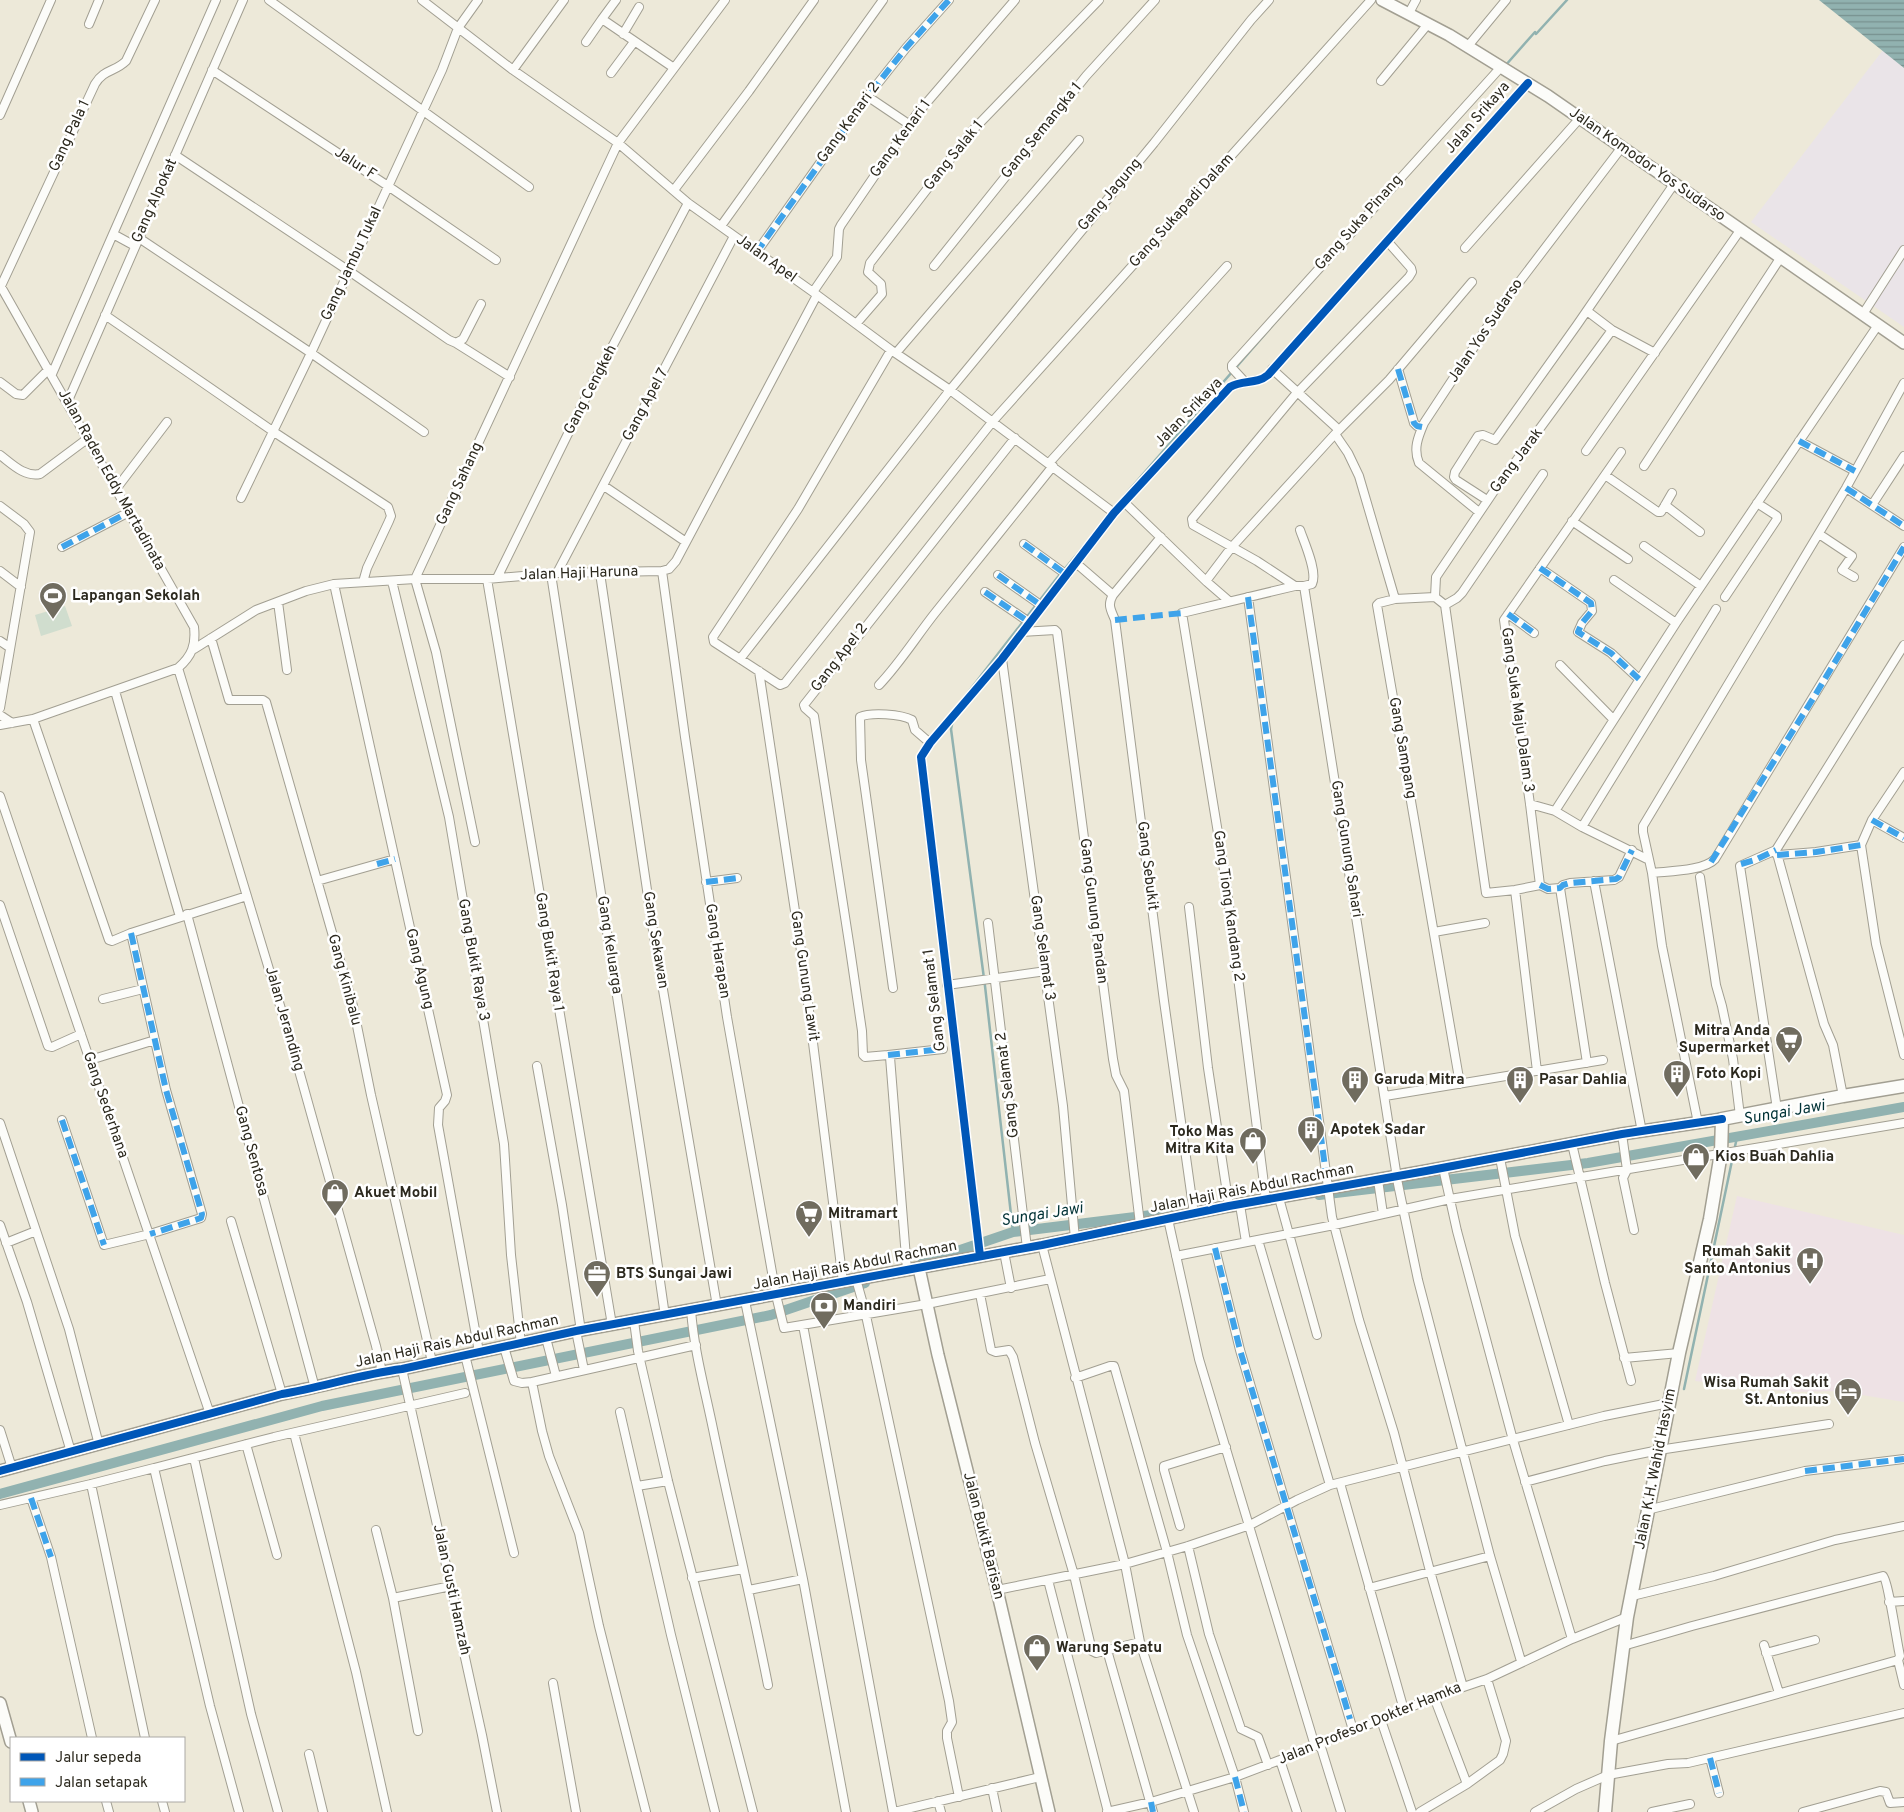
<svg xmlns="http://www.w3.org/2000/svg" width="1904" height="1812" font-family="Overpass,sans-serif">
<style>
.industrial{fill:#eae4e8}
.medical{fill:#eee2e5}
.pitch{fill:#d0ddce}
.water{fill:url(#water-rules)}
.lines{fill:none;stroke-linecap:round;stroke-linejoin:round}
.stream{stroke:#91b2b0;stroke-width:2.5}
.canal{stroke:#91b2b0;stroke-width:10}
.street-casing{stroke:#a29f92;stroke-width:10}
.secondary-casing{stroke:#a29f92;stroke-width:14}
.primary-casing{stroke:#a29f92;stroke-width:15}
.street{stroke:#fcfcf9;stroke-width:8}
.secondary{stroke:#fcfcf9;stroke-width:11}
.primary{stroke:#fcfcf9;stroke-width:12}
.quiet{stroke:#3ea3ea;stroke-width:6;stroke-dasharray:12 6;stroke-linecap:butt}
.cycleway-casing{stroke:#fff;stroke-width:11}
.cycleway{stroke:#0057b8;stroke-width:8}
.labels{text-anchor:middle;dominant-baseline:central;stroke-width:5;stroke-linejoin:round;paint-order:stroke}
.street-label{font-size:15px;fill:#2c291e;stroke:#fff}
.poi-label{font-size:15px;font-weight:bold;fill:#2c291e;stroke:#fff;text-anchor:start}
.water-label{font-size:16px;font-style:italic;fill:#003236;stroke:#fff}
</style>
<defs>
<pattern id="water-rules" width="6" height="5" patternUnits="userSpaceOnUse" patternTransform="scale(1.25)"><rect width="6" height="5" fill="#91b2b0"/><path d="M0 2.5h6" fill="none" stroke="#77918f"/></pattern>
</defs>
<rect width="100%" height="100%" fill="#ede9d9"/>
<path class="industrial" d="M1883 50 1904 68V327L1751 222Z"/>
<path class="medical" d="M1737 1196 1904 1235V1402L1838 1391 1791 1392 1695 1381Z"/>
<path class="pitch" d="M65 606 72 626 41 636 35 615Z"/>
<path class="water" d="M1819 0H1904V68Z"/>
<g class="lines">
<path class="stream" d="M1536 34 1567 0
M1505 66 1535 32
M1124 496 1286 310
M959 704 1057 578 1083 547
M953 720 951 729 985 986 1013 1232
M1684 1389 1737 1137"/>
<path class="canal" d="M1319 1195 1588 1163 1904 1107
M922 1263 1013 1232 1176 1212
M0 1494 322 1406 771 1315 865 1283"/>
<defs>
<path id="street" d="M269 0 529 187
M422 0 513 70 618 143 688 203 813 292 891 350 950 390 1114 513
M616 0 602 19 674 68
M1409 13 1416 0
M89 24 99 0
M623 34 639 7
M586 42 602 19
M1468 46 1506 0
M212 70 388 186 496 260
M513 70 564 0
M611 73 634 42
M1381 81 1428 24
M867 96 910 125
M0 115 51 0
M175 155 349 271 449 340 456 343 463 339 481 304
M674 190 749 91 814 0
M721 226 883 0
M113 234 216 0
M139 238 311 353 424 432
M1465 248 1580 118
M756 253 867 97 906 48 949 0
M934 266 1086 76 1155 0
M0 285 194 627C196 645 192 656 178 668L33 719 0 725
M1 286 95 84C104 69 115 72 126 61L155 0
M813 292 837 257 839 229 841 225 916 115 1015 0
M1587 311 1612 330 1655 353
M1863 314 1904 250
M105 315 274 432 388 507 391 516 389 521 367 568 363 582
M856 324 882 294 881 284 868 272 870 263 972 131 1099 0
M456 343 510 377
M891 350 798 509 713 637 714 642 780 685 785 683 993 421 1371 0
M896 353 1079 140
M1272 369 1339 430
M1398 369 1414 423 1417 426 1422 427
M52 374 113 234 135 246
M1244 381 1232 368V365L1501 67
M0 382 16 394 23 395 49 369
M67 403 243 0
M1335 434 1348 453 1359 476 1395 599
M1799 441 1855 471
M1586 451 1741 229
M0 455C12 464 24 477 40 474L87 439
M1049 463 1227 266
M1644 466 1781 257
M1605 475 1658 512H1661L1672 493
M604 486 686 542
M1846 488 1904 526
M116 489 167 422
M241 498 311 353 442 70 458 28 478 0
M1487 500 1456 480 1454 477 1455 472 1478 436 1483 435 1495 440 1577 325 1674 184
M1124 502 1207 582 1229 601
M1665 505 1700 532
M1872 505 1904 456
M0 506 24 524 30 532 0 708
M1479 512 1419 463C1413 449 1418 437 1424 423L1501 306 1622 147
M1572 521 1628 559
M1300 530C1304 542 1318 572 1312 584L1304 586 1398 1184 1418 1280 1490 1556 1521 1661
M1819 534 1852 556 1842 570 1854 577
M1161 537 1113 595C1107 605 1111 610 1115 620L1164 1001 1194 1214
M1024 544 1067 575
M1644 546 1701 586
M62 547 129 512
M1076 563 1113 595
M1540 568 1591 603 1592 611 1582 623 1578 632 1611 653 1639 679
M0 571 21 587
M662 571 685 737 727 1017 776 1295 784 1328 927 1304 1050 1279
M557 573 734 236
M600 573 654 937 717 1306
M551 574C589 822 630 1068 665 1316
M998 575 1042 606
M497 578 592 385 688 203
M487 579 612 1325
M1614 580 1676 623
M392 581 449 817 504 1144 511 1255 521 1344
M1206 581 1231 548 1335 434 1389 380 1472 282
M334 584 447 1095 445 1101 439 1108 438 1125 479 1352
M1295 586 1257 561 1193 525 1192 519 1295 395 1409 277 1412 272 1411 268 1388 242
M985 592 1029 622
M1248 597 1332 1217 1359 1320 1394 1433 1430 1571 1463 1687
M1435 597 1436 577 1440 571 1494 491 1612 330
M1725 597 1777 519V516L1757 503
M278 602 287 670
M1445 605 1457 598 1462 593 1543 474
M1508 614 1534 633
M1021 632 1055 630 1057 632 1113 1059 1116 1075 1124 1091 1140 1224
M211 638 229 700H263L266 702 353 1006 371 1095 432 1362
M0 641 9 647
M194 649 256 610 306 591 334 584 415 579H487L557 573 662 571 669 569 676 561 817 295
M740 659 950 390 1154 143 1251 20 1269 0
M1002 659 1063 1106 1075 1239
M1560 665 1613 719
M178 668 291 1042 376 1346 382 1372
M759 671 804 971 843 1282
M879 685C900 663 916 637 935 613 974 564 1014 515 1053 466
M115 691 180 917
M0 715 12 723
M33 719 109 940 112 941 131 933 247 896
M1904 772 1872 820 1861 845 1876 944 1904 1055
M0 796 210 1414
M1530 804 1555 811 1582 827 1649 860
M1555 811 1676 623 1878 325
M1872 820 1904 838
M1582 827 1716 609
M475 842 436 652 415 579 618 143 725 0
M1776 850 1824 1024 1833 1045 1843 1096
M1777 855 1816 852 1861 845
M1652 873C1668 871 1704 871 1715 859L1904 547
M1700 877 1716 985 1722 1006 1733 1059 1740 1116
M317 881 395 859
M1594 881 1642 1132
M706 882 737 878
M1540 885 1530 804 1504 620 1621 452
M1560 888 1587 1063
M1515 890 1537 1071
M0 905 48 1046 52 1047 81 1034
M1189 907 1208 1068 1229 1206
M187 914 315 1388
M988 923 1027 1248
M1434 932 1485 923
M947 985 1046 971
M893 988 861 760 860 717C871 712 901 714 912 720L915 730 930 743
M103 999 143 989
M888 1055 943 1049
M90 1060 155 1040
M537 1066 562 1205 581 1331
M1460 1084 1377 605 1379 603 1395 599 1435 597 1445 605 1486 893 1515 890 1540 885 1548 889 1560 888 1563 885 1570 883 1614 880 1619 877 1632 850
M1385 1096 1603 1060
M1777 1109 1740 866 1776 850 1904 645
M62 1120 104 1245 150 1234 201 1218 202 1214 166 1090 131 933
M0 1123 69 1329 99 1445
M1698 1123 1662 946 1652 873 1643 832V826L1846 488 1904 383
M1622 1134 1627 1170 1623 1178 1634 1230
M1572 1144 1605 1283 1631 1381
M1500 1158 1515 1236 1569 1425
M1443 1168 1457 1231 1513 1440 1572 1639
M1378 1180 1383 1214
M1279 1198 1317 1335
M1266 1200 1226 882 1182 613 1295 586H1304
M1240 1205 1246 1242
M1168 1219 1199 1359 1315 1746
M231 1221 282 1394
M0 1225 27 1302 71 1452
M1258 1240 1330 1485
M6 1243 36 1231
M1042 1245 1125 1564 1140 1642 1194 1812
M1215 1248 1240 1350 1353 1730
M1004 1252 1011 1288
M980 1256 921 757 930 743 1002 659 1114 513 1230 387C1243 379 1256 385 1268 375L1528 83
M1176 1256 1334 1225 1450 1199 1904 1123
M907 1270 890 1057 888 1055 865 1057 863 1055 862 1031 850 949 814 716 805 708 804 705 1015 438
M856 1279 865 1311 949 1701 952 1722 947 1731V1738L959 1797
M980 1294 991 1350 996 1352 1009 1350 1013 1357 1035 1443 1074 1575 1092 1651 1096 1653 1140 1642
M745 1301 803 1579 846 1812
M691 1310C694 1350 705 1390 713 1429 731 1515 751 1599 768 1685
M634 1321 638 1351 668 1481 753 1812
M803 1325 893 1812
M576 1331 584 1370
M546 1338 556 1376
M504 1347 514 1381 522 1383 532 1382 542 1431 549 1456 579 1533 599 1626 646 1812
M465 1355 514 1553
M1624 1358 1679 1353
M402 1369 455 1605 457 1621 482 1735 497 1812
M1075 1378 1110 1366H1114L1115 1369 1167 1552 1187 1635 1235 1777 1244 1812
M532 1382 696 1345
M620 1412 671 1635 715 1812
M0 1430 12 1468
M294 1433 356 1672 387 1812
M246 1444 277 1555
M194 1458 251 1714 278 1812
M154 1468 274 1437 465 1393
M1525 1482 1605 1461 1659 1450 1829 1424
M1340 1483 1404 1710
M91 1484 145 1738
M637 1486 668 1481
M31 1498 51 1557 92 1738
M0 1505 91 1484 154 1468 210 1706 239 1812
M1647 1510 1805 1471 1904 1459
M1180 1526 1164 1470V1466L1226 1447
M376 1530 393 1598 418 1731
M1188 1546 1209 1634 1241 1729 1258 1737 1268 1765
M692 1578 743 1569
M1048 1580 1108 1812
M1369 1588 1490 1556
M749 1590 803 1579
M997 1590 1125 1564 1188 1546 1250 1525 1297 1500 1330 1485 1604 1416 1669 1403
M1632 1596 1714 1576 1835 1540 1904 1526
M393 1598 451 1586
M1889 1602 1904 1601
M1764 1645 1779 1693
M1623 1646 1692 1626 1883 1576C1888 1580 1897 1643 1900 1656L1898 1660 1904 1685
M1107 1650 1153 1812
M1766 1653 1815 1640
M553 1683 576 1812
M1434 1697 1467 1784
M1381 1720 1412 1812
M1611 1741 1898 1660
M1320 1744 1341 1812
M309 1754 323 1812
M1710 1758 1719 1793
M1280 1760 1297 1812
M992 1788 997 1812
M106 1801 109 1812
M162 1801 165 1812
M938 1801 941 1812
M894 1812 1040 1777
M1107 1812 1151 1802 1235 1777 1280 1760 1353 1730 1381 1720 1434 1697 1487 1679 1572 1639 1627 1617
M1420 1812 1467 1784 1500 1760 1503 1754 1506 1741 1487 1679
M1535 1812 1576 1789 1608 1775 1668 1764 1688 1763 1904 1713
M1652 1812 1690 1804
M1803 1812 1880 1791 1886 1792 1890 1803 1904 1802"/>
<path id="secondary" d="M1382 0 1449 35 1548 96 1904 343
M919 1268 938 1355 997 1590 1049 1812
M0 1471 282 1394C322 1387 362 1374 402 1369L576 1331 1042 1245 1229 1206 1426 1171 1622 1134 1722 1119
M0 1703 11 1742
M29 1801 32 1812"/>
<path id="primary" d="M1605 1812 1611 1741 1627 1617 1679 1353 1710 1219 1721 1153 1722 1119 1843 1096 1904 1086"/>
</defs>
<use href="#street" class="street-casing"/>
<use href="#secondary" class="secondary-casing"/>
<use href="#primary" class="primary-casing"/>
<use href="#street" class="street"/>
<use href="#secondary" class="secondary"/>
<use href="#primary" class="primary"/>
<path class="quiet" d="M756 253 867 97 906 48 949 0
M1398 369 1414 423 1417 426 1422 427
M1799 441 1855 471
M1846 488 1904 526
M1024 544 1067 575
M62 547 129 512
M1540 568 1591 603 1592 611 1582 623 1578 632 1611 653 1639 679
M998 575 1042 606
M985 592 1029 622
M1248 597 1328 1189
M1508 614 1534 633
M1115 620 1182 613
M1872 820 1904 838
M1777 855 1816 852 1861 845
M1711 862 1814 697 1904 547
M377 864 395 859
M1741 864 1755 860 1776 850
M706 882 737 878
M1540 885 1548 889 1560 888 1563 885 1570 883 1616 879 1619 877 1632 850
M131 933 166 1090 202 1214 201 1218 150 1234
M888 1055 943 1049
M62 1120 104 1245
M1215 1248 1240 1350 1350 1719
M1805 1471 1904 1459
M31 1498 51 1557
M1710 1758 1719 1793
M1235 1777 1244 1812
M1151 1802 1153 1812"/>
<defs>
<path id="cycleway" d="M980 1256 921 757 930 743 1002 659 1114 513 1230 387C1243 379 1256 385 1268 375L1528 83
M0 1471 282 1394C322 1387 362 1374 402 1369L576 1331 1042 1245 1229 1206 1426 1171 1622 1134 1722 1119"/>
</defs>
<use href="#cycleway" class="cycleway-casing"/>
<use href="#cycleway" class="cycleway"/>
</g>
<defs>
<symbol id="stadium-pin" viewBox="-11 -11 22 30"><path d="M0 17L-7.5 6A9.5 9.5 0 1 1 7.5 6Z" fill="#706c5f" stroke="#fff"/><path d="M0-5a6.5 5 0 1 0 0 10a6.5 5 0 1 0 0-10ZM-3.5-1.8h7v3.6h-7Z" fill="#fff"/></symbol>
<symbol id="supermarket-pin" viewBox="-11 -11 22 30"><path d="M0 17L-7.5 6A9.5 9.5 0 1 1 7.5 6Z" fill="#706c5f" stroke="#fff"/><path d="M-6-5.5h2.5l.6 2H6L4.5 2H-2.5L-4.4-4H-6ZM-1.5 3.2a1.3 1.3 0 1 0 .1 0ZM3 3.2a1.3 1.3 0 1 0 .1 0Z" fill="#fff"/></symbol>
<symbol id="building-pin" viewBox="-11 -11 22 30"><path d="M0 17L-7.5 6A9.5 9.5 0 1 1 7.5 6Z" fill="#706c5f" stroke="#fff"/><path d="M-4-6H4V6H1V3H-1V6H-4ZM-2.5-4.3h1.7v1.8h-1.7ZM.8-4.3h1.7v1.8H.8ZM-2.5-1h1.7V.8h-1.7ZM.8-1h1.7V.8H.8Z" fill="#fff"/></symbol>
<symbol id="shop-pin" viewBox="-11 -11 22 30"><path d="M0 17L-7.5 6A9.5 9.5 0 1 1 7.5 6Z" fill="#706c5f" stroke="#fff"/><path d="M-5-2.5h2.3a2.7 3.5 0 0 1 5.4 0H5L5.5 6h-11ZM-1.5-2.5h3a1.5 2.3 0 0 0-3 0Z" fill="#fff"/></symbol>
<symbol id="hospital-pin" viewBox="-11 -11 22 30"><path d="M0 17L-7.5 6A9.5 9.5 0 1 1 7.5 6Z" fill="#706c5f" stroke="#fff"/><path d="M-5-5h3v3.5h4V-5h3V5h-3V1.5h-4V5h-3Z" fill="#fff"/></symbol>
<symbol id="office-pin" viewBox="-11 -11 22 30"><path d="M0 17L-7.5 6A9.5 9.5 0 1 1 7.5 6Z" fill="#706c5f" stroke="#fff"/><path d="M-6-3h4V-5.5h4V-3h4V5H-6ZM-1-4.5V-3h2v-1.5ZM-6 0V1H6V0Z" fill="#fff"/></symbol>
<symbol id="bank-pin" viewBox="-11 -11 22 30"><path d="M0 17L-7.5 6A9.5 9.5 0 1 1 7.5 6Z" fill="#706c5f" stroke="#fff"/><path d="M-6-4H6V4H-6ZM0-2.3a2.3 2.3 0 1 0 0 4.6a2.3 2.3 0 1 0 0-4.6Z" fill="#fff"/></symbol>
<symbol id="hotel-pin" viewBox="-11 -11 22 30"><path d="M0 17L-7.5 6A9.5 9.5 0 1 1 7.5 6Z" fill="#706c5f" stroke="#fff"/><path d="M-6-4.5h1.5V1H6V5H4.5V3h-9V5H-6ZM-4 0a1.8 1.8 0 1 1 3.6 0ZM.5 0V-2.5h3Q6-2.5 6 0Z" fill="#fff"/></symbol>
</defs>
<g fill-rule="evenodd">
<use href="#stadium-pin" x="37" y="580" width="32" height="43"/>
<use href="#supermarket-pin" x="1773" y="1024" width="32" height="43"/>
<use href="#building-pin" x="1661" y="1058" width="32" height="43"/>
<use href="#building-pin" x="1339" y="1064" width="32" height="43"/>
<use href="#building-pin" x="1504" y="1064" width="32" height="43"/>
<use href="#building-pin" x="1295" y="1114" width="32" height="43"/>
<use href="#shop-pin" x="1237" y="1125" width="32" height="43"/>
<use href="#shop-pin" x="1680" y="1141" width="32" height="43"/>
<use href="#shop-pin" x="319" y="1177" width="32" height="43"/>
<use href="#supermarket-pin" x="793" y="1198" width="32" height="43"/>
<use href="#hospital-pin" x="1794" y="1245" width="32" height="43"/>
<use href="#office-pin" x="581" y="1258" width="32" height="43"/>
<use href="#bank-pin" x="808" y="1290" width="32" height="43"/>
<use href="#hotel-pin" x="1832" y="1376" width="32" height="43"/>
<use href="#shop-pin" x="1021" y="1632" width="32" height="43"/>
</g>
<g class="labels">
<g class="street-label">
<text transform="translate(1478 118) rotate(-49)">Jalan Srikaya</text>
<text transform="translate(849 123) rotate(-54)">Gang Kenari 2</text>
<text transform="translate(1042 131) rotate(-51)">Gang Semangka 1</text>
<text transform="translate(70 136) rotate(-65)">Gang Pala 1</text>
<text transform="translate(901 139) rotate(-54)">Gang Kenari 1</text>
<text transform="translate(954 156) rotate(-51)">Gang Salak 1</text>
<text transform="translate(355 164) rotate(33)">Jalur F</text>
<text transform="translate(1647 165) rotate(35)">Jalan Komodor Yos Sudarso</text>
<text transform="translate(1110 195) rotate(-50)">Gang Jagung</text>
<text transform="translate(155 201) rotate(-66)">Gang Alpokat</text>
<text transform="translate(1182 211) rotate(-48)">Gang Sukapadi Dalam</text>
<text transform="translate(1359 223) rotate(-48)">Gang Suka Pinang</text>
<text transform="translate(766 259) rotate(36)">Jalan Apel</text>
<text transform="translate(352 264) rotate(-65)">Gang Jambu Tukal</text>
<text transform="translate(1486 331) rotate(-56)">Jalan Yos Sudarso</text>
<text transform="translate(591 390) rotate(-63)">Gang Cengkeh</text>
<text transform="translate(646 405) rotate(-62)">Gang Apel 7</text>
<text transform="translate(1189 413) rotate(-46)">Jalan Srikaya</text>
<text transform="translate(1517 461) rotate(-53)">Gang Jarak</text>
<text transform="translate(111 480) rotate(61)">Jalan Raden Eddy Martadinata</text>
<text transform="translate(460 484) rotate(-65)">Gang Sahang</text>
<text transform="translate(579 574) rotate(-2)">Jalan Haji Haruna</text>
<text transform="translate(840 658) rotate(-52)">Gang Apel 2</text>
<text transform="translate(1517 710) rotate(82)">Gang Suka Maju Dalam 3</text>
<text transform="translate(1402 748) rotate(80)">Gang Sampang</text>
<text transform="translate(1346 849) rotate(81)">Gang Gunung Sahari</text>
<text transform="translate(1147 866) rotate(83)">Gang Sebukit</text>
<text transform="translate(1228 906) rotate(82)">Gang Tiong Kandang 2</text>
<text transform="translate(1093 911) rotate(83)">Gang Gunung Pandan</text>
<text transform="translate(655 940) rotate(81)">Gang Sekawan</text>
<text transform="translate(609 945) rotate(81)">Gang Keluarga</text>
<text transform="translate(1042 948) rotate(82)">Gang Selamat 3</text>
<text transform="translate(717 951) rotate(81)">Gang Harapan</text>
<text transform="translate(549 952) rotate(81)">Gang Bukit Raya 1</text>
<text transform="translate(473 960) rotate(80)">Gang Bukit Raya 3</text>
<text transform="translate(419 969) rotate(77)">Gang Agung</text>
<text transform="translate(804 976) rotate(82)">Gang Gunung Lawit</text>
<text transform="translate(344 980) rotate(75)">Gang Kinibalu</text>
<text transform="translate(935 1000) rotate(-97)">Gang Selamat 1</text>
<text transform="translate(284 1019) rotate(74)">Jalan Jeranding</text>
<text transform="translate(1008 1085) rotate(-97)">Gang Selamat 2</text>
<text transform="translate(105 1105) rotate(71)">Gang Sederhana</text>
<text transform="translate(251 1151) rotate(75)">Gang Sentosa</text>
<text transform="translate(1252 1189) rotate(-11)">Jalan Haji Rais Abdul Rachman</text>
<text transform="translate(855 1266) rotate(-11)">Jalan Haji Rais Abdul Rachman</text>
<text transform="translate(457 1342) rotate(-12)">Jalan Haji Rais Abdul Rachman</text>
<text transform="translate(1656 1469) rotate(-79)">Jalan K.H. Wahid Hasyim</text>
<text transform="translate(983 1536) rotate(76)">Jalan Bukit Barisan</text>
<text transform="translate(451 1590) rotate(78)">Jalan Gusti Hamzah</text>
<text transform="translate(1370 1724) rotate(-22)">Jalan Profesor Dokter Hamka</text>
</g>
<g class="poi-label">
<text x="72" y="596">Lapangan Sekolah</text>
<text x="1770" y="1031" text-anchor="end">Mitra Anda<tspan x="1770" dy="17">Supermarket</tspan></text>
<text x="1696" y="1074">Foto Kopi</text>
<text x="1374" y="1080">Garuda Mitra</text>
<text x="1539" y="1080">Pasar Dahlia</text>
<text x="1330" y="1130">Apotek Sadar</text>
<text x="1234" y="1132" text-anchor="end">Toko Mas<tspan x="1234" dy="17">Mitra Kita</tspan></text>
<text x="1715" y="1157">Kios Buah Dahlia</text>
<text x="354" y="1193">Akuet Mobil</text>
<text x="828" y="1214">Mitramart</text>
<text x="1791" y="1252" text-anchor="end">Rumah Sakit<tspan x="1791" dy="17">Santo Antonius</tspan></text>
<text x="616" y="1274">BTS Sungai Jawi</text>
<text x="843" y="1306">Mandiri</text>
<text x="1829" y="1383" text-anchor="end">Wisa Rumah Sakit<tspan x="1829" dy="17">St. Antonius</tspan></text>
<text x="1056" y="1648">Warung Sepatu</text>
</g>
<g class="water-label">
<text transform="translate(1784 1113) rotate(-10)">Sungai Jawi</text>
<text transform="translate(1042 1215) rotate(-9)">Sungai Jawi</text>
</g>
</g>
<rect x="10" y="1737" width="175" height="65" fill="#ffffff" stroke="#aba9a5"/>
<rect x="20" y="1753" width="25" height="8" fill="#0057b8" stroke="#aba9a5"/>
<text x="55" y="1762" font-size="15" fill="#2c291e">Jalur sepeda</text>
<rect x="20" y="1778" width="25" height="8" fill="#3ea3ea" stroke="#aba9a5"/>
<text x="55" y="1787" font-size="15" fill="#2c291e">Jalan setapak</text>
</svg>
